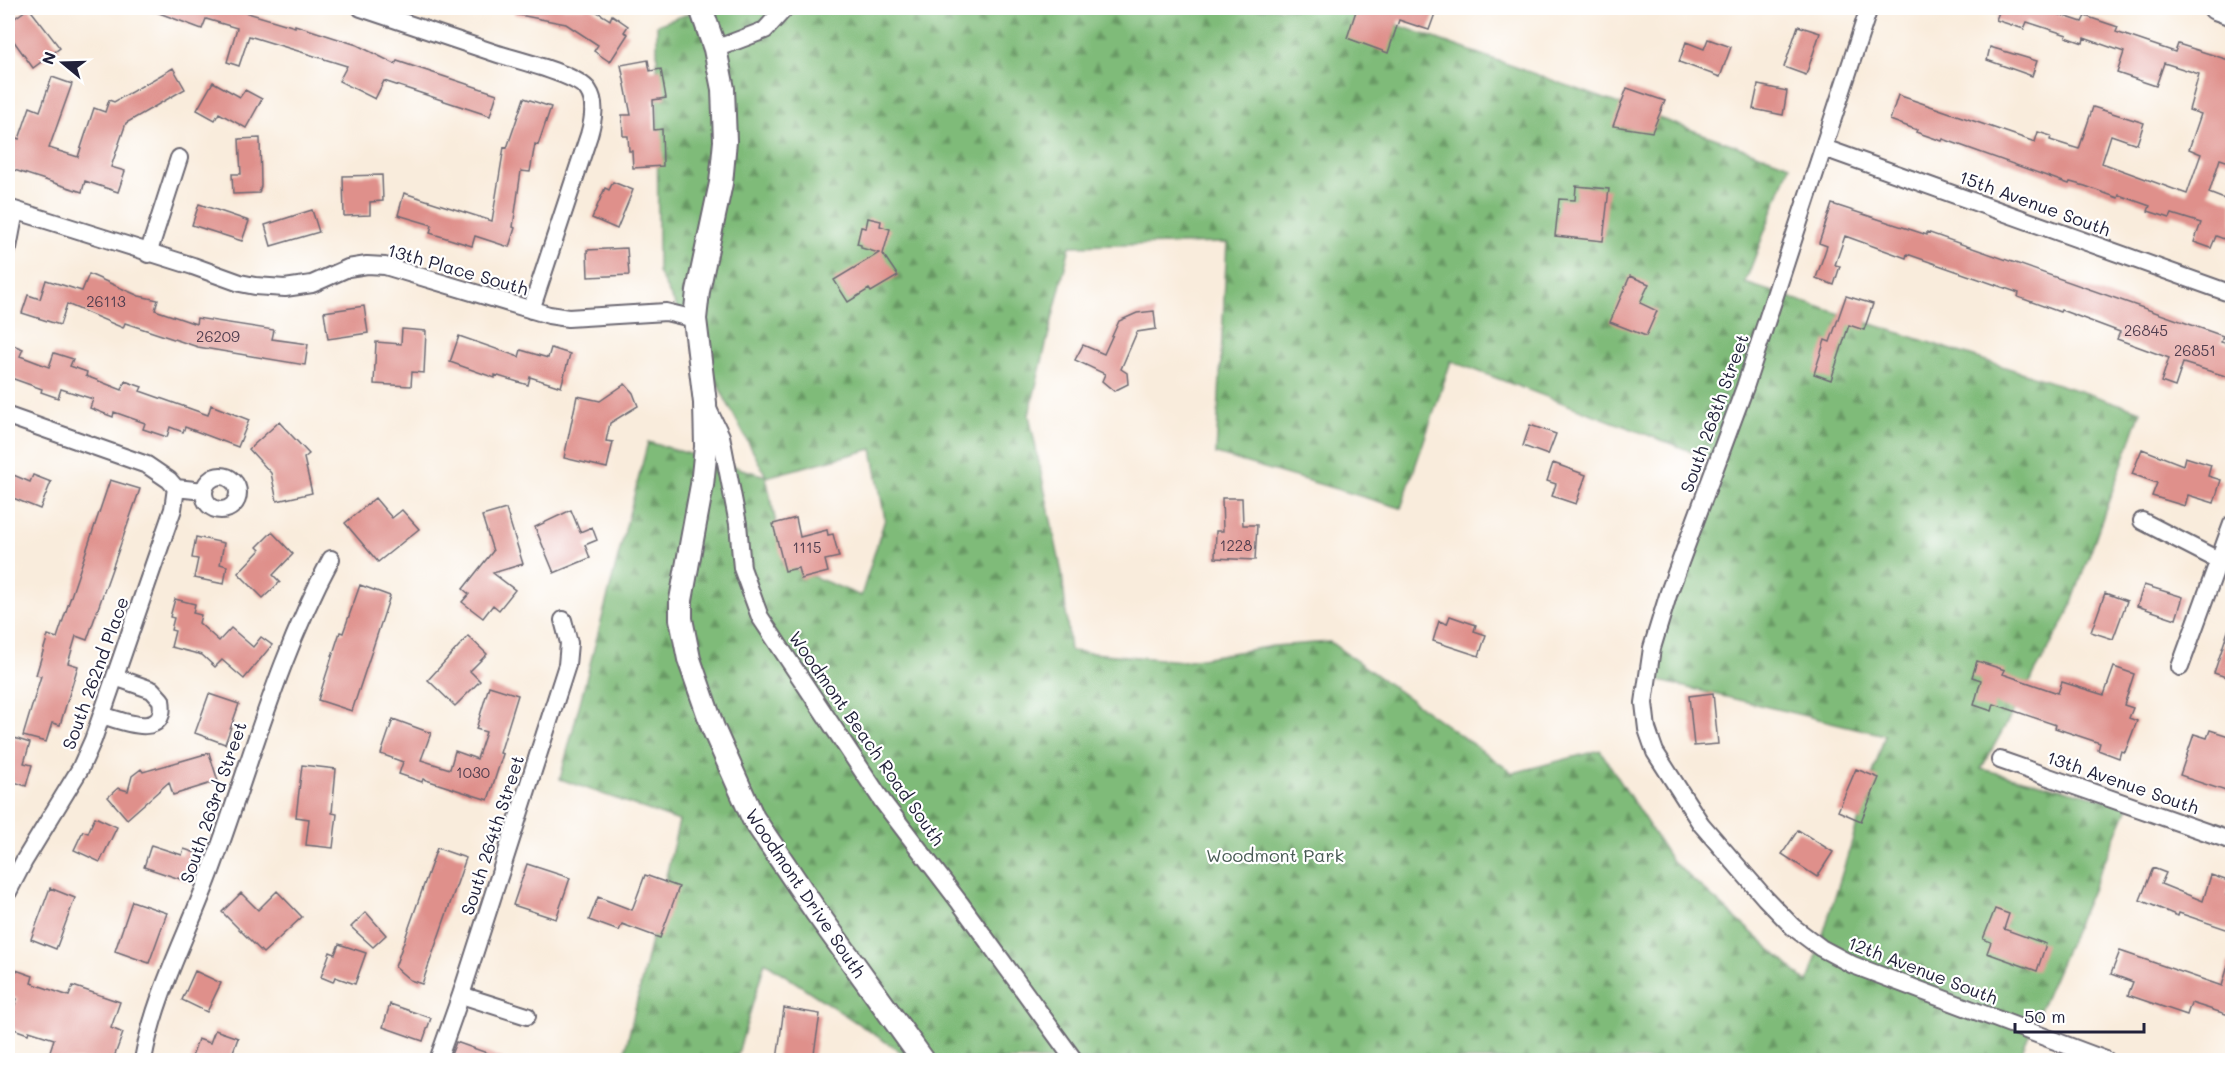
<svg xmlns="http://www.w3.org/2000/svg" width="2240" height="1068" font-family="Mali,sans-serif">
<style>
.forest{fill:url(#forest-firs);stroke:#506e5a;stroke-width:1.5;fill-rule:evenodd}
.building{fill:#df908b}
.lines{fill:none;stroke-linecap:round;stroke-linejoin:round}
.minor-casing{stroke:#6d6973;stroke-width:20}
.secondary-casing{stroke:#6d6973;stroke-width:26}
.minor{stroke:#fff;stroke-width:16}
.secondary{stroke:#fff;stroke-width:22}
.labels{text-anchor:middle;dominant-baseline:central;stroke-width:4.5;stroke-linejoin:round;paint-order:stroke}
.number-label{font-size:15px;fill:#513e4f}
.street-label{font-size:18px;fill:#22223b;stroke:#fff}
.park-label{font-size:18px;fill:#485a54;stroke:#fff}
</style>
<defs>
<pattern id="forest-firs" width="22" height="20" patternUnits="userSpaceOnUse" patternTransform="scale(1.5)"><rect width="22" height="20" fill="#7fbb79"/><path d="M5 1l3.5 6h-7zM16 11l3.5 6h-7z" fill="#689864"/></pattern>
</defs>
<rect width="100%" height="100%" fill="#fff"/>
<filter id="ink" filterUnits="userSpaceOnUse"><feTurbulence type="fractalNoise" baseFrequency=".0167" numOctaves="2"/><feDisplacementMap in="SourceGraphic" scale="12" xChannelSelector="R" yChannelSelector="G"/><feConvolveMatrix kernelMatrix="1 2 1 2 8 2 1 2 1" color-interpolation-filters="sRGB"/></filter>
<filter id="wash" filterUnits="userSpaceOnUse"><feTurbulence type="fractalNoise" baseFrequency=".008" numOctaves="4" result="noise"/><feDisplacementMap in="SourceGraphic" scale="24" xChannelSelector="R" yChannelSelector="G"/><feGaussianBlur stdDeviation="1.35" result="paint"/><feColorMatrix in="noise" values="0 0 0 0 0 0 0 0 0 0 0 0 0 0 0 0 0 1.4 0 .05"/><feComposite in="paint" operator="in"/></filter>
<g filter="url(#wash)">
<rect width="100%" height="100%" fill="#f9ecdc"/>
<path class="forest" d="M704 8H1350L1790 165 1745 283 2141 411 2068 614 1981 769 2129 805 2018 1060H913L765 962 736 1060H623L679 821 560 779 648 442 766 476 658 272 657 25ZM1227 243 1216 454 1401 508 1451 361 1717 461 1647 678 1885 735 1808 983 1671 860 1600 750 1513 773 1330 642 1273 646 1183 661 1070 651 1062 573 1029 415 1070 246ZM872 449 885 519 861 596 785 565 766 477Z"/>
<g id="blocks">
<path class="building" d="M29 8 60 48 33 68 8 33V23Z
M151 8H231L295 27V25L357 45 395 64 397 61 497 94 490 116 384 81 375 99 339 81 347 66 249 36 239 66 227 62 237 28 206 19 202 29 151 10Z
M515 8H591L610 20 612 15 628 26 624 32 628 34 610 62 594 51 598 45 566 24 514 14Z
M1357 8H1437L1429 30 1399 20 1388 53 1347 38Z
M1992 8H2060L2058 14 2082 22 2085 16 2118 27 2116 32 2175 52 2178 44 2232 61V163L2220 159 2209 193 2232 202V242L2216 236 2211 248 2194 242 2201 223 2172 214 2170 218 2148 211 2150 206 2119 195 2118 198 2085 186 2070 182 2069 184 1943 139 1942 141 1916 132 1917 130 1890 120 1898 95 2035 142 2038 132 2051 136 2050 140 2079 149 2093 107 2144 123 2137 144 2111 135 2102 163 2187 194 2201 154 2189 149 2201 114 2189 110 2199 74 2164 63 2156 86 2117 73 2124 52 2084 38 2083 43 2066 37 2067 35 2027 22 2024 29 1996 20 1999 12 1992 10Z
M1798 26 1820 33 1806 75 1784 67Z
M1708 39 1731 47 1720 77 1679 62 1686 42 1704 49Z
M1990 47 2037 61 2032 76 1987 60Z
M648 60 650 71 661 69 666 98 653 100 654 130 662 129 663 166 633 168 632 151H629L628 136H623L622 115H631L621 65Z
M173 68 185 89 126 123 111 167 125 171 118 192 85 181 82 192 8 168V135L19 139 30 107 40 111 52 77 72 84 49 148 78 157 94 108 105 112 109 100 114 102Z
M213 82 240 97 245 90 262 99 246 128 219 113 215 120 197 110Z
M1758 85 1787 91 1783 115 1753 109Z
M1627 88 1665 101 1652 132 1613 126Z
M524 98 551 107 538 145 535 144 530 172 521 171 513 227 515 228 509 247 475 236 472 246 430 233 432 225 398 215 404 193 492 221 504 147 507 148Z
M260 138 261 186 259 193 233 194 232 174H241L239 139Z
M382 175 383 201 370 202V215L344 216 343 176Z
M613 182 633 190 617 229 592 218 605 188 609 190Z
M1576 186 1609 189 1603 241 1555 236 1559 199 1575 200Z
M199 204 249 221 242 241 192 225Z
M1832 204 1927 235V232L2223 336 2221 342 2232 345V378L2183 363 2175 387 2161 382 2169 358 2117 339 2120 332 2061 310 2060 312 2018 297 2019 293 1907 254 1906 258 1845 236 1835 265 1840 266 1834 285 1816 278 1827 246 1819 243Z
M312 210 319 232 271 246 265 225Z
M868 218 881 221 880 226 890 229 883 254 898 276 871 292 869 289 848 302 834 280 879 253 861 248V245L857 244 861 227 866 228Z
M627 248 629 275 588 277 587 250Z
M89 274 139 296 158 300 155 310 196 324 197 318 274 330 272 339 308 344 305 365 198 347 125 323 123 328 67 304 60 325 22 313 28 295 40 299 46 280 82 291Z
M1630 276 1649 284 1640 303 1657 311 1646 336 1610 322Z
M1846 296 1873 304 1864 330 1849 325 1831 380 1814 374 1825 340 1830 342Z
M364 306 368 333 328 339 324 312Z
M1154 311 1156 329 1137 332 1121 369 1127 373 1128 384 1114 391 1102 381 1105 374 1075 360 1083 345 1104 354 1119 321 1137 313Z
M402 329 426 331 424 373 412 372 411 386 374 384 376 342 401 344Z
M459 336 519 357 521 350 548 358 551 348 570 354 561 387 530 377 528 385 495 375V378L450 362Z
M8 343 23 349 20 356 49 367 54 353 73 359 70 366 87 372 86 376 122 390 125 381 142 387 140 391 208 415 211 405 249 420 238 447 185 427 183 432 170 427 167 437 143 429 145 423 114 412 113 417 90 408 93 399 61 389 58 398 41 392 42 389 11 378 8 385Z
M625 384 633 393 638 406 610 423 606 441 613 442 607 468 564 458 577 396 600 401Z
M279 422 309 454 304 458 312 493 277 501 271 473 249 449Z
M1530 425 1556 434 1548 455 1523 446Z
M2142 449 2183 465 2185 457 2211 465 2208 476 2221 480 2214 503 2188 495 2185 506 2152 496 2157 483 2132 474Z
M1553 463 1586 475 1576 504 1552 496 1556 484 1547 481Z
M11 474 30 482 33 475 51 482 40 509 8 496V484Z
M110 480 140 489 87 640 76 636 68 663 78 666 60 725 52 723 46 742 23 736 41 676 36 675 48 635 57 638Z
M375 498 392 518 402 510 419 529 378 562 345 523Z
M1222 498H1242L1243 525H1257L1255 560 1215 558 1216 531H1223Z
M506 509 523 564 493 573 515 590 499 610 493 605 483 618 462 602 469 594 463 589 493 551 482 516Z
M571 510 580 532 592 527 597 540 585 545 590 558 554 573 535 527Z
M796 518 800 537 827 530 828 535 833 534 839 557 825 560 828 572 801 579 798 568 785 571 773 524Z
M272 532 293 554 273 575 280 582 263 598 238 573 260 550 257 547Z
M196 537 224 543 220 564 227 566 224 584 194 578 198 559 192 558Z
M360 585 390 596 352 711 318 700 340 632 343 633Z
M2144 585 2183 597 2176 619 2137 606Z
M2105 593 2127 601 2113 639 2091 632Z
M175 599 195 604 193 613 201 615 199 623 219 641 231 628 253 647 261 637 272 645 244 679 222 660 215 667 202 655 171 647 175 631 171 630 174 618 170 617Z
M1450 616 1476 625 1474 631 1486 635 1479 656 1433 641 1439 621 1447 624Z
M2230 625 2232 626V679L2214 673Z
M468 636 487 654 470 671 480 681 455 706 428 680Z
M1977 661 2005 670 2003 674 2058 693 2062 682 2104 695 2114 667 2134 674 2124 705 2133 708 2129 718 2137 721 2125 752 2121 751 2119 758 2098 750 2100 743 2055 728 2056 725 1994 704 1992 711 1974 705 1981 680 1972 677Z
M489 686 518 695 500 753 503 754 488 800 423 779 422 782 399 774 403 762 381 754 393 719 431 733 421 760 450 769 455 751 477 759 486 732 476 729Z
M1713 693 1718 744 1694 746 1689 696Z
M209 694 239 704 225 744 195 733Z
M2210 730 2232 737V793L2186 778V777L2180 775 2194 734 2207 738Z
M8 736 30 743 24 763 32 765 26 786 8 780Z
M209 753 218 781 173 795 169 782 127 819 108 797 118 788 128 791 132 776 141 769 143 772Z
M302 765 336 769 332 813 337 814 333 848 306 845 309 819 296 817Z
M1856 769 1879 778 1861 821 1838 811Z
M95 817 117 827 100 862 74 850 83 831 88 833Z
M1798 830 1833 852 1817 877 1782 854Z
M151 845 182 855 184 849 199 854 189 882 144 867Z
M437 848 466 858 422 984 410 980 395 967Z
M527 864 570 878 556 919 513 905Z
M2153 868 2166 873 2161 884 2203 901 2211 875 2231 882 2226 895 2232 897V931L2179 913 2178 916 2140 900Z
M645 875 679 887 660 938 622 924 619 931 589 920 598 897 632 910Z
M50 888 75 898 56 949 31 939Z
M277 891 302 917 263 953 222 912 241 893 258 910Z
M132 901 167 913 149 963 115 951Z
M1995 909 2009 914 2004 929 2046 944 2037 971 1987 953 1991 942 1983 939Z
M366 912 386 935 373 947 351 927Z
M339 944 366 953 355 984 335 977 333 982 321 977 330 952 335 954Z
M2120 951 2222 986 2229 962H2232V1016L2191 1003 2187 1015 2128 995 2133 982 2111 974Z
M13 969 33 976 31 983 69 996 73 986 120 1002 111 1028 123 1033 113 1060H47L54 1039 29 1031 28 1034 11 1028 12 1023 9 1022 17 999 8 996V984Z
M195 971 221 983 207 1012 182 1000Z
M390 1004 431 1018 423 1041 383 1027Z
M784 1008 820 1014 813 1060H777Z
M215 1030 238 1038 230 1060H191L198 1039 210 1043Z
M456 1042 504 1059 503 1060H449Z"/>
</g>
</g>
<g filter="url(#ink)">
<use href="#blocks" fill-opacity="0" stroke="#6d6973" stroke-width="1.5"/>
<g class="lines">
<defs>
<path id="minor" d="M361 8C406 23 450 38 495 53 516 60 577 74 588 90 597 103 593 121 589 135L531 310
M1869 8 1745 387 1669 592 1652 648 1644 703 1647 729 1655 752 1701 824 1765 898 1793 927 1821 948 1853 965 2106 1060
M715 49 765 30 785 8
M1824 148 2232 294
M8 208 193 266 240 283 255 286 285 288 312 284 348 268 367 265 385 266 549 315 568 318 666 312 695 319
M8 248 15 211
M148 254 179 158
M707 407 721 436 738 524 742 568 760 617 883 802 960 903 1074 1060
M8 416 147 465 169 480 176 488 204 491
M204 493a17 17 0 1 1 34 0a17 17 0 1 1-34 0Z
M2142 521 2220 561 2232 565
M2180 667 2232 524
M102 715C121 721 168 741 161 700L152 690 115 677
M2000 760 2232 841
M8 892 24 861 80 769 93 740 173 509 176 488
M461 995 527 1016
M143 1060C155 993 189 932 212 868 250 765 278 657 331 559
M438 1060 461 995 567 665 569 643 563 620"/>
<path id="secondary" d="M701 8 715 49 723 89 725 141 721 183 698 291 695 319 705 403 706 447 702 485 681 600V619L689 659 713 728 753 818 817 913 923 1060
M2215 8 2232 14"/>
</defs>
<use href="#minor" class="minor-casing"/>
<use href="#secondary" class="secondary-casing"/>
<use href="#minor" class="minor"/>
<use href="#secondary" class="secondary"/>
</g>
</g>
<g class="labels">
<g class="number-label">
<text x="106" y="301">26113</text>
<text x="2146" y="330">26845</text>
<text x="218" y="336">26209</text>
<text x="2195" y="350">26851</text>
<text x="1236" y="545">1228</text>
<text x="807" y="547">1115</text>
<text x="473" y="772">1030</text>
</g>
<g class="street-label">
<text transform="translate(2035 203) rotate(20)">15th Avenue South</text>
<text transform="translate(458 269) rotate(16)">13th Place South</text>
<text transform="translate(1714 413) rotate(-70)">South 268th Street</text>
<text transform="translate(95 673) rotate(-70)">South 262nd Place</text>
<text transform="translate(867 738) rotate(55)">Woodmont Beach Road South</text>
<text transform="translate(2123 782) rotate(19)">13th Avenue South</text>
<text transform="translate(213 802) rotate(-71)">South 263rd Street</text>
<text transform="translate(492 835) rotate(-72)">South 264th Street</text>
<text transform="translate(806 893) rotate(56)">Woodmont Drive South</text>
<text transform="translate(1923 970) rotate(21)">12th Avenue South</text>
</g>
<g class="park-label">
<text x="1275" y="855">Woodmont Park</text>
</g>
</g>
<rect width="2240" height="1068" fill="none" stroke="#fff" stroke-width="30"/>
<g transform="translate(63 63) rotate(289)" stroke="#ffffff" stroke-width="4.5" paint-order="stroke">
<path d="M0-4.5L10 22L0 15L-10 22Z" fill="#22223b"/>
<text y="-9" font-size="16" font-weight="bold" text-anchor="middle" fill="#22223b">N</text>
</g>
<path d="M2015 1023v9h129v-9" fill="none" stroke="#22223b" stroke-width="3"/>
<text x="2024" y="1023" font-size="18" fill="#22223b" stroke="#ffffff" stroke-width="4.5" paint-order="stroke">50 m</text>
</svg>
